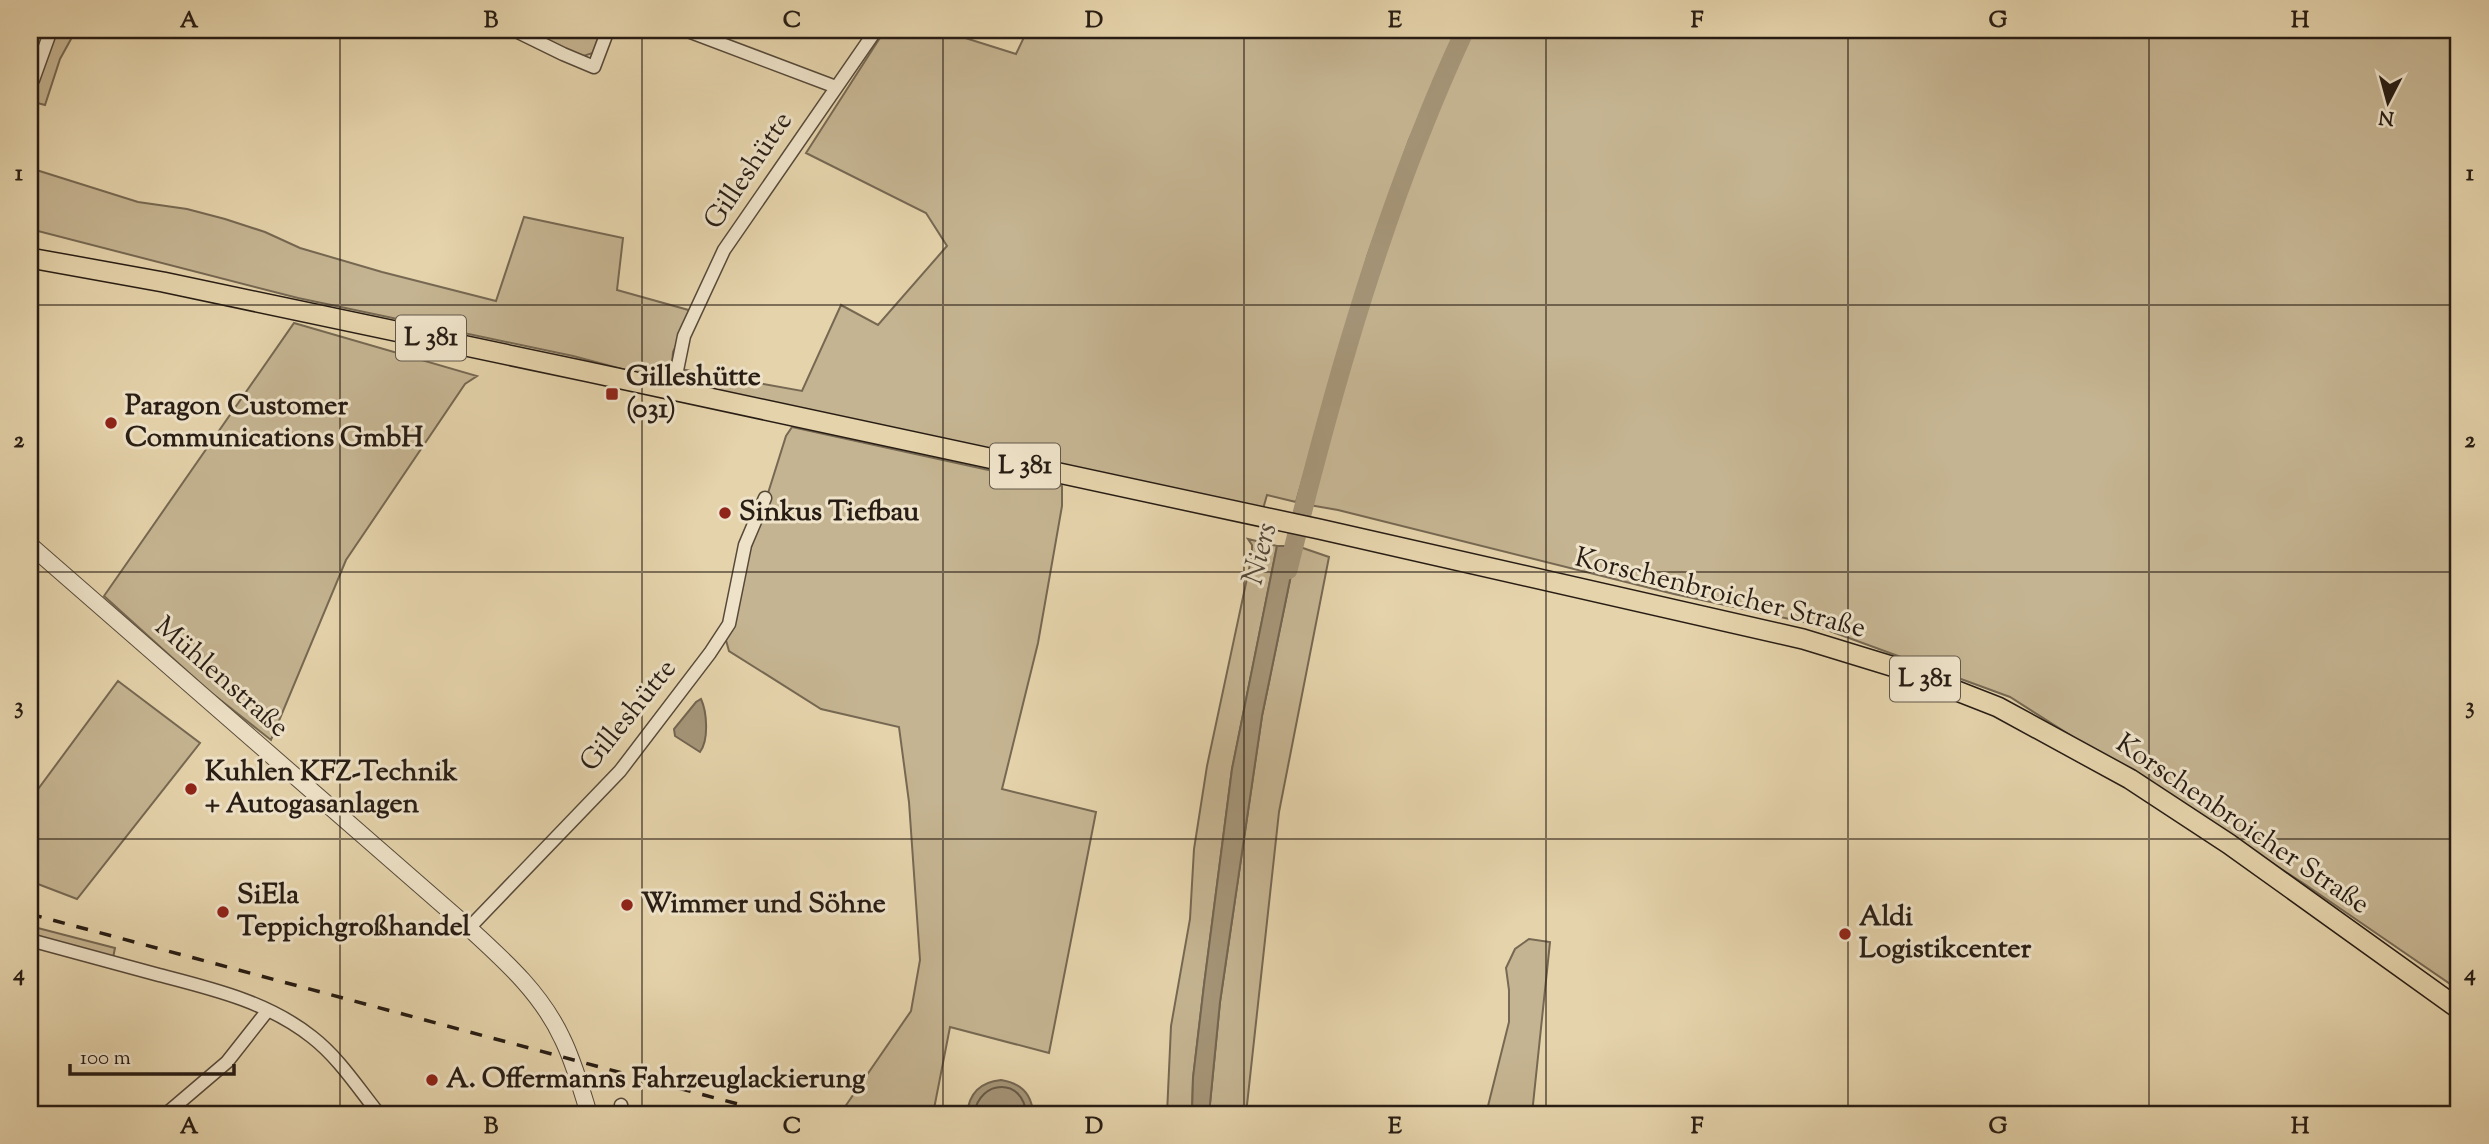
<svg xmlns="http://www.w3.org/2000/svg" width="2489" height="1144" font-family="'Sorts Mill Goudy',serif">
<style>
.green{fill:#c5b491;stroke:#766852;stroke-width:2}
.water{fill:#a59578;stroke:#736550;stroke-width:2}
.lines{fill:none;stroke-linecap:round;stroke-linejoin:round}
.shore{stroke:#665946;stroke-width:2}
.river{stroke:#a59578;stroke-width:19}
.minor-casing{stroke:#574a3a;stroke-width:15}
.tertiary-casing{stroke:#574a3a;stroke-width:18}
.primary-casing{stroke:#281d14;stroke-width:22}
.minor{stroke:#eee2c8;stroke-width:12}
.tertiary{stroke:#eee2c8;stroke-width:16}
.primary{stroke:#e5d3ab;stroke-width:19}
.rail{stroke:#281d14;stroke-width:3.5;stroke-dasharray:12 12;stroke-linecap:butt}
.grid{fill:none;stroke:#281d14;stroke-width:2;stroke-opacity:0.55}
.poi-dot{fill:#8f2418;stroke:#eee2c8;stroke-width:2.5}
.labels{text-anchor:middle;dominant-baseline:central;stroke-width:6;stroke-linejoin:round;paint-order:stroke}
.shield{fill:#eee2c8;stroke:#63584a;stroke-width:2}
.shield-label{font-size:26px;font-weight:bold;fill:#281d14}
.street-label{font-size:28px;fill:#281d14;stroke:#eee2c8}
.poi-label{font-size:28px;font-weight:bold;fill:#281d14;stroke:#eee2c8;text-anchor:start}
.water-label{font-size:30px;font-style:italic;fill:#544737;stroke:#eee2c8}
.neatline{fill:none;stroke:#281d14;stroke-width:2.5}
.grid-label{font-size:23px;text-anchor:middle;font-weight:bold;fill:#281d14}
</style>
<rect width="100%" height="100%" fill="#e5d3ab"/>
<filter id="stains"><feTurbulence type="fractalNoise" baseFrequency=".00286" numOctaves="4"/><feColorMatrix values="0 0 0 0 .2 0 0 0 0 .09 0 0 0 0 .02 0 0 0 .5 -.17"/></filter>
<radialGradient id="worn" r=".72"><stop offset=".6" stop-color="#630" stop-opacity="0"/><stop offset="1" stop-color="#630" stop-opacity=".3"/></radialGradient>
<path class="green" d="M54 30H76L60 59 45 105 30 101Z
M525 30H601L593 53 580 57Z
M885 30H940L1016 54 1026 33 1020 30H1458L1409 140 1368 254 1296 502 1267 495 1263 509 690 389 681 369 802 391 841 305 878 325 947 246 926 213 806 153Z
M1470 30H2459V990L2303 883 2010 697 1808 623 1674 594 1338 510 1309 505C1342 385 1374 263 1419 147 1434 107 1453 69 1470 30Z
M30 168 138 202 187 209 225 219 265 232 300 248 382 272 496 301 524 217 623 238 617 290 692 311 673 352 671 376 656 378 573 356 298 298 30 229Z
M294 323 477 376 465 384 346 560 271 740 209 691 104 596Z
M792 427 1062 486V506L1038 643 1002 789 1096 812 1049 1053 950 1027 933 1114H840L911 1011 920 960 909 802 899 727 821 709 729 651 724 633 786 436Z
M1248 539 1277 546 1232 769 1204 985 1193 1078 1192 1114H1167L1171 1026 1190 919 1194 849 1207 766 1252 555V545Z
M1297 546 1329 557 1279 812 1246 1114H1209L1220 1002 1262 716Z
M118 681 200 743 77 899 30 881V800Z
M30 926 115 948 113 958 30 935Z
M1529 939 1550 942 1532 1114H1486L1509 1022V990L1506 968 1515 949Z"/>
<path class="water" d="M1277 546H1297L1262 716 1220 1002 1209 1114H1192L1193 1078 1204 985 1232 769Z
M701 699C707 712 709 740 700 752L675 736 674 729 696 702Z
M1001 1080C1020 1083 1032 1094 1033 1114H967C969 1093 980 1082 1001 1080Z"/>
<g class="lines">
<path class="shore" d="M974 1114C980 1078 1024 1078 1026 1114"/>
<path class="river" d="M1288 570C1333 386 1385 202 1465 30"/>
<defs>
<path id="minor" d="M514 30 563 54 594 67 608 30
M685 30 836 87
M33 80 51 30
M673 390 684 336 724 250 876 30
M469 928 620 771 710 653 729 624 745 545 765 498
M30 940C73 952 116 963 159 975 213 989 268 1002 312 1037 339 1058 358 1088 379 1114
M621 1105 623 1114
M166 1114 227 1062 268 1010"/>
<path id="tertiary" d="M30 545 469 928C505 961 541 993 562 1038 574 1062 581 1089 589 1114"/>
<path id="primary" d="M30 258 163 282 589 372 1319 529 1803 639 1901 669 1998 707 2130 779 2229 844 2459 1009"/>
</defs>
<use href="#minor" class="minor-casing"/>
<use href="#tertiary" class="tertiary-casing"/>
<use href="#primary" class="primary-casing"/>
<use href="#minor" class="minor"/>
<use href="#tertiary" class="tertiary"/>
<use href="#primary" class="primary"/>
<path class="rail" d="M30 914 775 1114"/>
</g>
<path class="grid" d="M340 30V1114M642 30V1114M943 30V1114M1244 30V1114M1546 30V1114M1848 30V1114M2149 30V1114M30 305H2459M30 572H2459M30 839H2459"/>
<g class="poi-dot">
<rect x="605" y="387" width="14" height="14" rx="3.5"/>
<circle cx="111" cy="423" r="7"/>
<circle cx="725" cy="513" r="7"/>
<circle cx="191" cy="789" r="7"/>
<circle cx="627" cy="905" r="7"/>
<circle cx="223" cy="912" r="7"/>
<circle cx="1845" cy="934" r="7"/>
<circle cx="432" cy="1080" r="7"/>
</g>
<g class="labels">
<g class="shield">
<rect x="396" y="315.5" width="70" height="45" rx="5"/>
<rect x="990" y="443.5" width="70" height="45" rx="5"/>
<rect x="1890" y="656.5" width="70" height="45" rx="5"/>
</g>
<g class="shield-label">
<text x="431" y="338">L 381</text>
<text x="1025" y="466">L 381</text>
<text x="1925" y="679">L 381</text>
</g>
<g class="street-label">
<text transform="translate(749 171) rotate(-56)">Gilleshütte</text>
<text transform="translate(1720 594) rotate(14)">Korschenbroicher Straße</text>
<text transform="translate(221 678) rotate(41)">Mühlenstraße</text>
<text transform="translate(629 716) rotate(-51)">Gilleshütte</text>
<text transform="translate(2242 825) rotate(34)">Korschenbroicher Straße</text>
</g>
<g class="poi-label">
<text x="626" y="378">Gilleshütte<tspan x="626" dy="32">(031)</tspan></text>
<text x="125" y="407">Paragon Customer<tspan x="125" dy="32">Communications GmbH</tspan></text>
<text x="739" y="513">Sinkus Tiefbau</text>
<text x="205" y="773">Kuhlen KFZ-Technik<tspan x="205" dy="32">+ Autogasanlagen</tspan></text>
<text x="237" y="896">SiEla<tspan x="237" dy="32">Teppichgroßhandel</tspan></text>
<text x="641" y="905">Wimmer und Söhne</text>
<text x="1859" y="918">Aldi<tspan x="1859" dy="32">Logistikcenter</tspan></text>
<text x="446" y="1080">A. Offermanns Fahrzeuglackierung</text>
</g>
<g class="water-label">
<text transform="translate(1261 554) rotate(-76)">Niers</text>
</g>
</g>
<rect width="2489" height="1144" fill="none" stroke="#e5d3ab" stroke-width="77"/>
<g transform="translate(2388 102) rotate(186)" stroke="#eee2c8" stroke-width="5" paint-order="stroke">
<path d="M0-5L12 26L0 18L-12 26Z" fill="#281d14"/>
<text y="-10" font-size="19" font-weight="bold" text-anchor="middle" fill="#281d14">N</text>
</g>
<path d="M70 1064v10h164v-10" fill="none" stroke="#281d14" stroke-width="3.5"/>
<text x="80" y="1064" font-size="21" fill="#281d14" stroke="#eee2c8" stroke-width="5" paint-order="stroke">100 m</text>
<rect x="38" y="38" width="2412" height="1068" class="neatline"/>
<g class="grid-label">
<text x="189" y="27">A</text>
<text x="491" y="27">B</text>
<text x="792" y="27">C</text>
<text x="1094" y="27">D</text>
<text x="1395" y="27">E</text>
<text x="1697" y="27">F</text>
<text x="1998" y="27">G</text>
<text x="2300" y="27">H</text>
<text x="19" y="180">1</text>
<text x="2470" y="180">1</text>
<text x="19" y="447">2</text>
<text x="2470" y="447">2</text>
<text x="19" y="713">3</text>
<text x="2470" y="713">3</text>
<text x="19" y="980">4</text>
<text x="2470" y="980">4</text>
<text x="189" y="1133">A</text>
<text x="491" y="1133">B</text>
<text x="792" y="1133">C</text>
<text x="1094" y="1133">D</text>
<text x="1395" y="1133">E</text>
<text x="1697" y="1133">F</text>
<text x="1998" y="1133">G</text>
<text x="2300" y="1133">H</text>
</g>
<rect width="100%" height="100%" filter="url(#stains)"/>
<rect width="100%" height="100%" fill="url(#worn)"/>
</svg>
